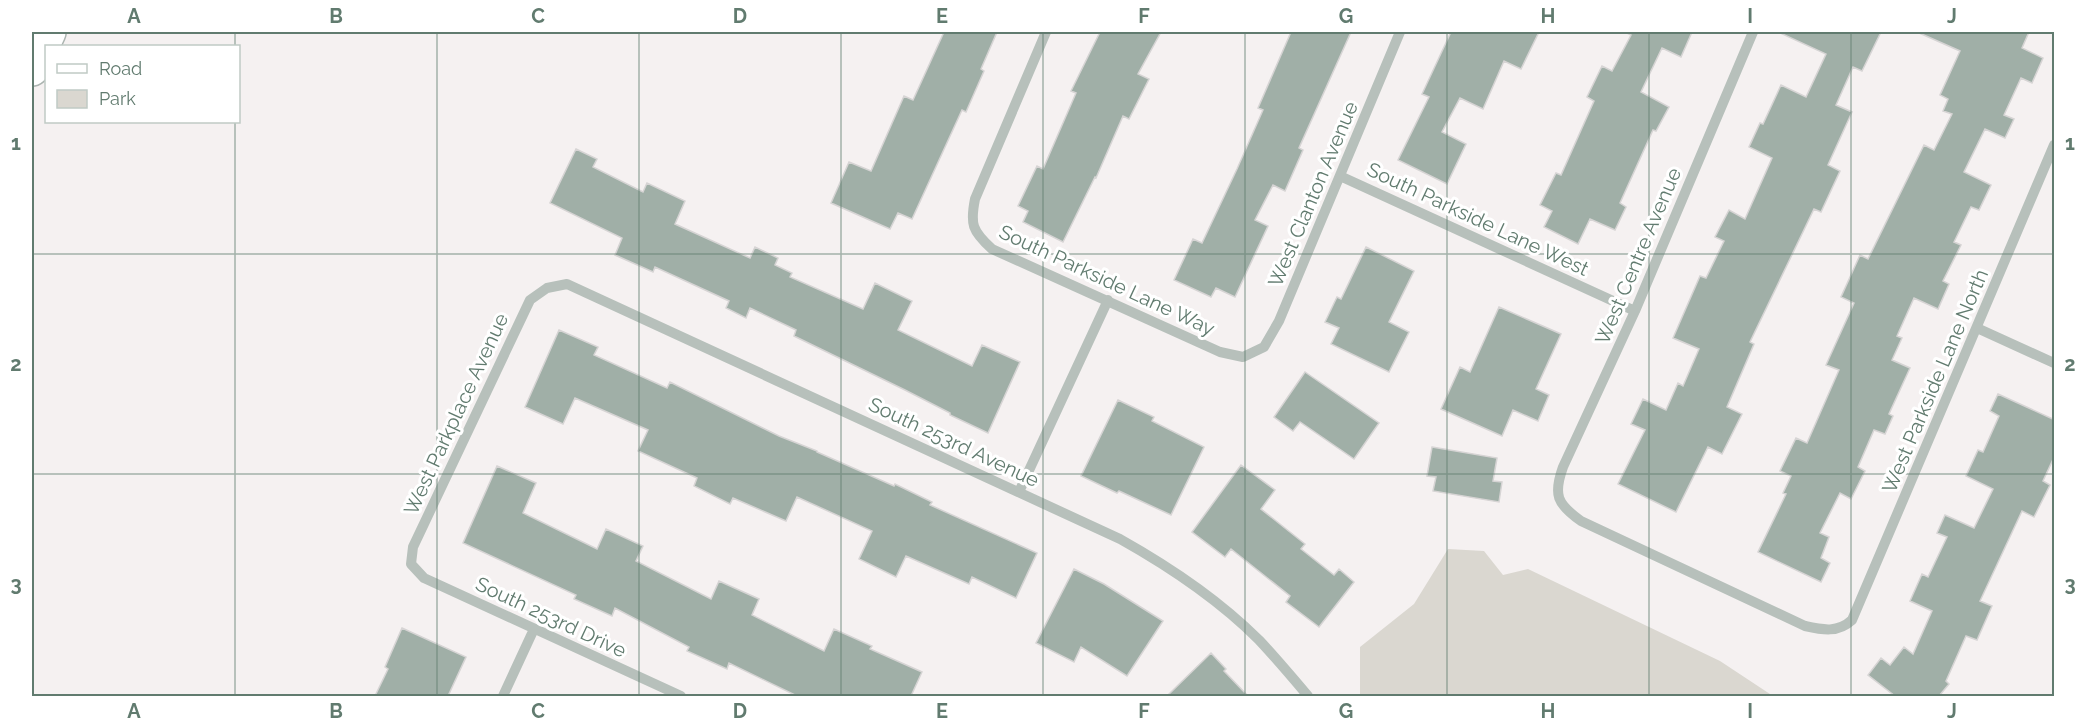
<svg xmlns="http://www.w3.org/2000/svg" width="2086" height="728" font-family="Raleway,sans-serif">
<style>
.green{fill:#dad7d0}
.building{fill:#a0afa7;stroke:#d6d4d4;stroke-width:1.5}
.lines{fill:none;stroke-linecap:round;stroke-linejoin:round}
.major-casing{stroke:#abb4b0;stroke-width:36}
.minor{stroke:#b7c0bb;stroke-width:10}
.major{stroke:#fff;stroke-width:33}
.grid{fill:none;stroke:#617b6f;stroke-width:1.5;stroke-opacity:0.55}
.labels{text-anchor:middle;dominant-baseline:central;stroke-width:6;stroke-linejoin:round;paint-order:stroke}
.street-label{font-size:20px;fill:#617b6f;stroke:#fff}
.neatline{fill:none;stroke:#617b6f;stroke-width:2}
.grid-label{font-size:20px;text-anchor:middle;font-weight:bold;fill:#617b6f}
</style>
<rect width="100%" height="100%" fill="#f5f1f1"/>
<path class="green" d="M1448 549 1484 551 1503 575 1528 569 1720 661 1773 696H1360V647L1414 604Z"/>
<path class="building" d="M944 32H997L981 69 984 71 966 112 962 110 912 219 898 213 890 229 831 203 849 162 871 171 904 96 913 100Z
M1100 32H1161L1138 74 1149 79 1129 119 1123 116 1096 178 1095 177 1063 242 1023 222 1028 211 1018 206 1037 166 1043 169 1076 93 1071 91Z
M1291 32H1351L1299 148 1303 150 1285 191 1273 185 1255 220 1268 226 1235 297 1216 288 1211 297 1174 280 1193 239 1202 243 1237 169 1263 110 1258 108Z
M1451 32H1539L1521 69 1504 61 1483 109 1460 98 1442 132 1466 144 1447 184 1398 160 1429 97 1422 94Z
M1625 32H1692L1681 57 1662 48 1641 92 1669 107 1656 131 1653 130 1620 203 1626 207 1615 230 1590 219 1578 244 1544 227 1552 211 1540 205 1556 173 1561 175 1594 101 1587 97 1602 66 1612 71 1631 35Z
M1778 32H1881L1862 71 1853 67 1836 105 1852 112 1828 165 1840 171 1821 212 1814 209 1750 342 1754 344 1727 407 1742 414 1722 454 1708 447 1676 512 1618 484 1645 430 1631 424 1643 399 1666 410 1678 383 1683 386 1699 349 1673 338 1700 276 1706 278 1724 241 1715 237 1729 210 1745 219 1772 158 1749 147 1760 123 1763 124 1781 85 1806 97 1826 54Z
M1917 32H2029L2022 48 2043 58 2032 83 2021 78 2004 115 2014 119 2005 138 1985 129 1964 172 1991 185 1979 210 1971 207 1954 242 1961 245 1943 281 1949 284 1938 309 1914 298 1897 336 1902 338 1892 360 1910 368 1889 414 1893 416 1885 434 1874 430 1858 467 1865 471 1851 499 1840 493 1820 533 1829 537 1821 558 1830 563 1821 582 1758 552 1786 494 1783 493 1791 476 1780 471 1796 438 1807 443 1839 370 1826 365 1854 303 1841 297 1860 255 1868 259 1924 145 1934 150 1952 114 1943 111 1948 99 1940 95 1960 51Z
M576 149 597 159 593 167 643 192 647 183 685 201 675 224 750 258 755 247 778 258 775 265 792 273 790 277 863 309 875 283 912 301 898 330 972 366 982 345 1020 362 988 433 950 415V413L905 390 794 336 796 330 750 308 746 318 726 308 729 301 655 267 653 272 615 255 622 238 550 203Z
M1366 247 1414 271 1389 322 1409 332 1389 372 1331 344 1339 328 1325 322 1337 297 1341 299Z
M1499 307 1561 334 1536 389 1549 395 1538 421 1513 410 1502 436 1441 409 1460 367 1470 372Z
M559 330 598 347 594 355 667 388 670 382 779 436 817 451V452L894 486 895 484 932 502 930 505 1037 553 1016 598 972 577 969 584 906 556 896 577 859 559 872 531 797 497 786 521 733 498 730 504 694 486 697 478 638 451 648 430 575 398 563 424 525 407Z
M1305 372 1379 423 1354 459 1300 422 1293 431 1274 417Z
M1998 394 2055 420V455L2043 481 2050 485 2034 517 2022 511 1980 601 1992 606 1977 640 1966 636 1946 681 1949 684 1939 696H1895L1868 675 1881 658 1890 665 1904 647 1913 654 1932 611 1910 601 1922 574 1928 577 1947 537 1937 533 1945 515 1974 528 1993 489 1966 476 1978 450 1983 452 1999 416 1990 411Z
M1118 400 1154 417 1152 421 1204 447 1171 515 1119 491 1117 493 1081 476Z
M1432 447 1497 458 1493 481 1502 482 1499 502 1433 491 1436 477 1427 476Z
M1241 465 1275 490 1261 509 1305 544 1301 549 1334 575 1339 569 1354 582 1319 627 1286 602 1290 596 1231 549 1225 557 1192 532Z
M497 466 536 483 523 513 597 549 606 529 643 546 636 561 711 599 719 581 759 599 752 615 824 651 834 629 872 646 870 649 922 672 911 696H797L729 663 727 669 687 651 689 647 615 608 612 616 574 599 576 595 463 543Z
M1074 569 1104 584 1163 621 1127 676 1081 647 1074 662 1036 643Z
M402 628 466 657 448 696H375L388 669 385 667Z
M1211 653 1226 669 1224 671 1248 696H1167Z"/>
<g class="lines">
<defs>
<path id="major" d="M32 69 49 32"/>
</defs>
<use href="#major" class="major-casing"/>
<path class="minor" d="M1046 32 975 199C970 224 972 231 992 249L1220 352 1243 357 1264 347 1279 321 1400 32
M1753 32 1635 311 1563 467C1553 495 1557 504 1581 521L1805 626C1823 630 1838 633 1852 620L2054 145
M1340 176 1635 311
M1977 328 2054 363
M1019 492 1108 300
M503 696 534 629
M681 696 424 578 411 564 413 547 530 300 547 288 567 284 1120 539C1170 567 1218 599 1259 640 1276 658 1292 677 1308 696"/>
<use href="#major" class="major"/>
</g>
<path class="grid" d="M235 32V46M437 32V696M639 32V696M841 32V696M1043 32V696M1245 32V696M1447 32V696M1649 32V696M1851 32V696M235 122V696M32 254H2054M32 474H2054"/>
<g class="labels">
<g class="street-label">
<text transform="translate(1313 194) rotate(-67)">West Clanton Avenue</text>
<text transform="translate(1478 219) rotate(25)">South Parkside Lane West</text>
<text transform="translate(1638 256) rotate(-67)">West Centre Avenue</text>
<text transform="translate(1107 280) rotate(25)">South Parkside Lane Way</text>
<text transform="translate(1935 381) rotate(-67)">West Parkside Lane North</text>
<text transform="translate(456 414) rotate(-65)">West Parkplace Avenue</text>
<text transform="translate(954 442) rotate(25)">South 253rd Avenue</text>
<text transform="translate(551 617) rotate(25)">South 253rd Drive</text>
</g>
</g>
<rect width="2086" height="728" fill="none" stroke="#ffffff" stroke-width="66"/>
<rect x="45" y="45" width="195" height="78" fill="#ffffff" stroke="#c0cac5" stroke-width="1.5"/>
<rect x="57" y="64" width="30" height="9" fill="#ffffff" stroke="#c0cac5" stroke-width="1.5"/>
<text x="99" y="75" font-size="18" fill="#617b6f">Road</text>
<rect x="57" y="90" width="30" height="18" fill="#dad7d0" stroke="#c0cac5" stroke-width="1.5"/>
<text x="99" y="105" font-size="18" fill="#617b6f">Park</text>
<rect x="33" y="33" width="2020" height="662" class="neatline"/>
<g class="grid-label">
<text x="134" y="23">A</text>
<text x="336" y="23">B</text>
<text x="538" y="23">C</text>
<text x="740" y="23">D</text>
<text x="942" y="23">E</text>
<text x="1144" y="23">F</text>
<text x="1346" y="23">G</text>
<text x="1548" y="23">H</text>
<text x="1750" y="23">I</text>
<text x="1952" y="23">J</text>
<text x="16" y="150">1</text>
<text x="2070" y="150">1</text>
<text x="16" y="371">2</text>
<text x="2070" y="371">2</text>
<text x="16" y="591">3</text>
<text x="2070" y="591">3</text>
<text x="134" y="718">A</text>
<text x="336" y="718">B</text>
<text x="538" y="718">C</text>
<text x="740" y="718">D</text>
<text x="942" y="718">E</text>
<text x="1144" y="718">F</text>
<text x="1346" y="718">G</text>
<text x="1548" y="718">H</text>
<text x="1750" y="718">I</text>
<text x="1952" y="718">J</text>
</g>
</svg>
